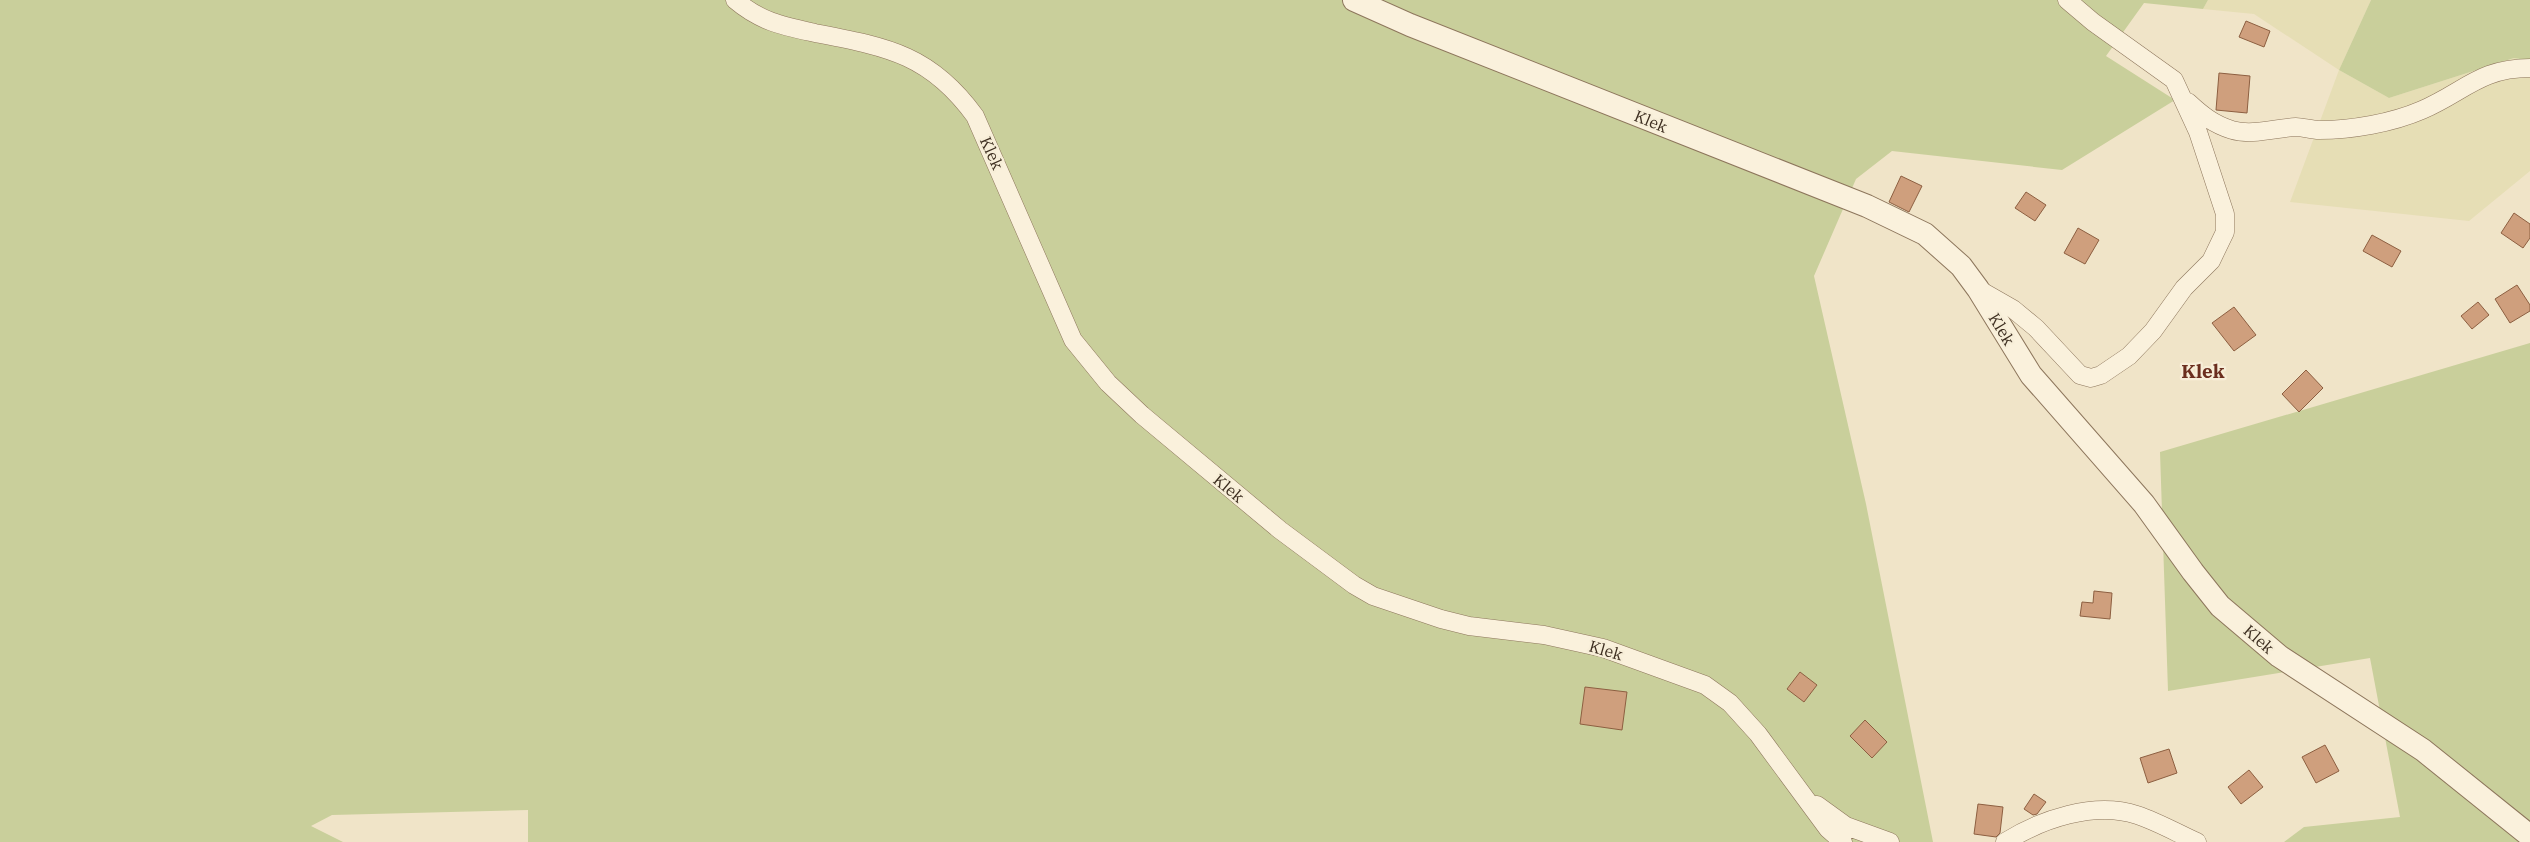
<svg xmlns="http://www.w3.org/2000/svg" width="2530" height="842" font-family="'IBM Plex Serif',serif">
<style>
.farmland{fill:#e6deb5}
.green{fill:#c9cf9b}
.building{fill:#cf9f7d;stroke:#8d5f41}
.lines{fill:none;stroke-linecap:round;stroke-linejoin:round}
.minor-casing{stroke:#8d765c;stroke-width:19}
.tertiary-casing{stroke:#8d765c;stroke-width:24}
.minor{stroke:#faf1dc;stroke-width:18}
.tertiary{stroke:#faf1dc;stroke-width:22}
.labels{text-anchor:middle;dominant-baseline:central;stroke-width:4.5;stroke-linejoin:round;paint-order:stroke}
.street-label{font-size:16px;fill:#3d2e20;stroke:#f7eed8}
.quarter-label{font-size:19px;font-weight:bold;fill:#6b2e1e;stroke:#f7eed8}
</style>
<rect width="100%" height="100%" fill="#f0e4c8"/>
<path class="farmland" d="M2208 0H2371L2339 70 2389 98 2514 58 2530 61V171L2469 221 2290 202 2339 70 2254 14 2203 9Z"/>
<path class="green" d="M0 0H2208L2203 9 2144 3 2106 56 2175 100 2062 170 1892 151 1856 179 1814 276 1866 504 1933 842H528V810L332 815 311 826 343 842H0Z
M2371 0H2530V61L2514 58 2389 98 2339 70Z
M2530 343V842H2284L2304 827 2400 817 2370 658 2168 691 2160 452Z"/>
<path class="building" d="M2246 21 2270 31 2264 47 2239 37Z
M2219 73 2250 76 2247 113 2216 110Z
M1901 176 1922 186 1909 212 1889 202Z
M2026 192 2046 205 2035 221 2015 208Z
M2514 213 2530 224V238L2523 248 2501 233Z
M2078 228 2099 240 2085 264 2064 253Z
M2372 235 2401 251 2392 267 2363 251Z
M2517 285 2530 305V311L2510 323 2495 299Z
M2478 302 2489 315 2472 329 2461 316Z
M2234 307 2256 335 2234 351 2212 323Z
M2306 370 2323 388 2299 412 2282 394Z
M2094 591 2112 593 2110 619 2080 616 2082 602 2093 603Z
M1800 672 1817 685 1804 702 1787 689Z
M1585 687 1627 692 1622 730 1580 724Z
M1865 720 1887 742 1872 758 1850 736Z
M2325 745 2339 771 2316 783 2302 757Z
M2169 749 2177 773 2148 783 2140 758Z
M2249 770 2263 787 2241 804 2228 787Z
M2034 794 2046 802 2037 814 2033 815 2024 809Z
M1978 804 2003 807 2000 833 1996 837 1974 834Z"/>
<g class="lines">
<defs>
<path id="minor" d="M735 0C761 22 783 26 815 33 887 47 930 54 975 116L1073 340 1108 383 1142 415 1280 530 1354 585 1373 596 1441 619 1469 626 1544 635 1603 648 1705 685 1730 703 1758 734 1828 829 1843 842
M2188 102C2202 115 2213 124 2232 130 2252 136 2276 128 2296 127 2303 127 2311 130 2319 130 2352 130 2392 123 2422 110 2464 92 2480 68 2530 68
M1978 289 2013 309 2036 328 2080 375 2091 378 2101 375 2129 356 2153 331 2184 288 2211 261 2225 232V214L2198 132 2174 80 2093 22 2067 0
M1817 805 1846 826 1890 842
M2005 842C2042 819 2094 801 2137 815 2158 822 2177 833 2197 842"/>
<path id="tertiary" d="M1354 0 1410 25 1867 206 1925 234 1961 266 1978 289 2031 375 2144 504 2193 572 2220 606 2279 656 2423 750 2530 836"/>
</defs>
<use href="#minor" class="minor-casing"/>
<use href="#tertiary" class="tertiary-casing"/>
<use href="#minor" class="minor"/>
<use href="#tertiary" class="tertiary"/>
</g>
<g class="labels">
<g class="street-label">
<text transform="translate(1651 121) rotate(22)">Klek</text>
<text transform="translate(992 153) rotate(66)">Klek</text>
<text transform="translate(2002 329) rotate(59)">Klek</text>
<text transform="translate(1229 488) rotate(40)">Klek</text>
<text transform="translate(2259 639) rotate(41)">Klek</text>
<text transform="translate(1606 650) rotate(16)">Klek</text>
</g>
<g class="quarter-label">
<text x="2203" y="371">Klek</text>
</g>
</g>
</svg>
